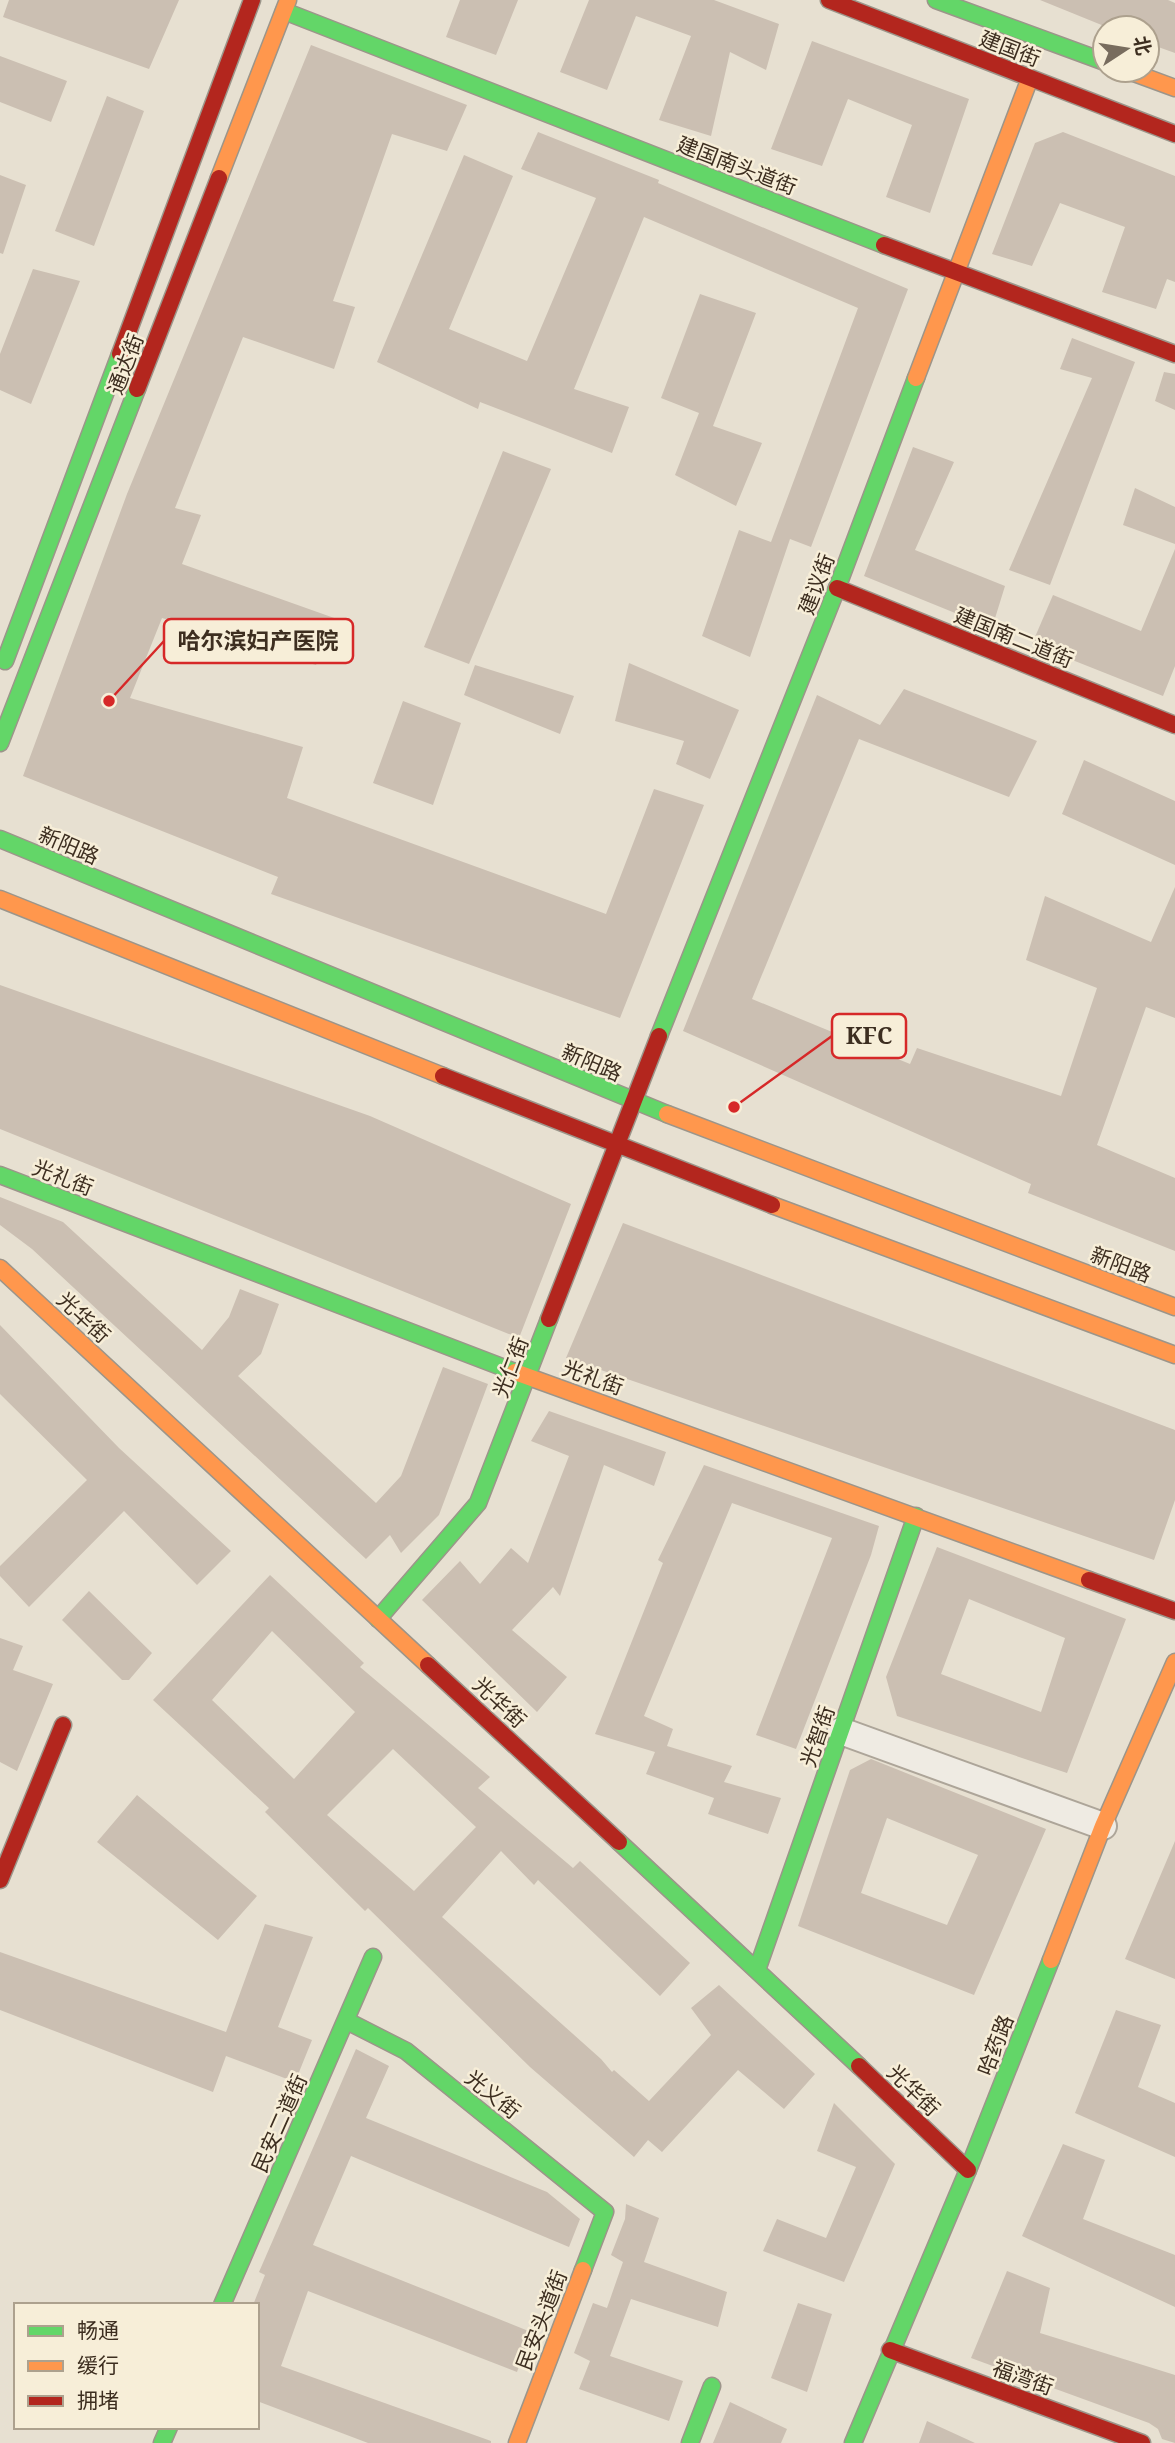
<svg xmlns="http://www.w3.org/2000/svg" width="1175" height="2443" font-family="'Noto Serif','Noto Sans SC',serif">
<style>
.building{fill:#cbbfb2;fill-rule:evenodd}
.lines{fill:none;stroke-linecap:round;stroke-linejoin:round}
.street-casing{stroke:#ada599;stroke-width:30}
.fast-casing{stroke:#9c958a;stroke-width:19}
.slow-casing{stroke:#9c958a;stroke-width:19}
.jam-casing{stroke:#9c958a;stroke-width:19}
.street{stroke:#efebe3;stroke-width:26}
.fast{stroke:#63d668;stroke-width:16}
.slow{stroke:#ff974d;stroke-width:16}
.jam{stroke:#b3261e;stroke-width:16}
.labels{text-anchor:middle;dominant-baseline:central;stroke-width:5;stroke-linejoin:round;paint-order:stroke}
.street-label{font-size:21px;fill:#3d2e20;stroke:#f7eed8}
.leader{fill:none;stroke:#d62828;stroke-width:2.5}
.callout-dot{fill:#d62828;stroke:#f7eed8;stroke-width:2.5}
.callout{fill:#f7eed8;stroke:#d62828;stroke-width:2.5}
.callout-label{font-size:23px;text-anchor:middle;font-weight:bold;fill:#3d2e20}
</style>
<rect width="100%" height="100%" fill="#e7e0d1"/>
<path class="building" d="M9 0H179L149 69 3 17Z
M460 0H518L496 55 446 37Z
M589 0H714L779 24 766 70 730 52 711 136 659 120 691 36 636 16 607 90 560 72Z
M1040 0H1168L1175 3V53L1147 43V28H1109Z
M812 41 969 99 930 213 886 197 912 125 848 99 822 166 771 149Z
M311 45 467 105 447 151 392 134 333 301 355 307 334 369 243 337 175 508 201 515 182 564 337 619 316 665 162 618 130 698 303 747 287 798 606 914 654 789 704 805 620 1018 271 894 278 877 23 776 127 494Z
M0 56 67 81 51 122 0 102Z
M107 96 144 111 94 246 55 231Z
M538 132 659 180 658 183 908 289 811 547 790 539 750 657 702 636 739 530 771 542 858 308 644 217 574 389 629 407 612 453 480 402 478 409 377 362 464 155 513 176 449 329 527 361 596 198 521 169Z
M1063 132 1175 176V282L1167 279 1156 309 1102 292 1125 227 1060 203 1032 266 992 254 1035 143Z
M0 175 26 185 3 254 0 253Z
M33 269 80 281 31 404 0 390V354Z
M700 294 756 313 713 426 762 443 736 506 675 475 699 413 661 398Z
M1072 338 1135 362 1050 585 1009 570 1092 378 1060 369Z
M1164 372 1175 374V410L1155 401Z
M913 447 954 462 915 550 1005 586 992 628 864 576Z
M503 451 551 469 469 664 424 647Z
M1135 488 1175 507V544L1123 525Z
M1175 549V666L1163 696 1032 644 1053 595 1141 631Z
M629 663 739 710 710 779 676 764 684 741 615 721Z
M475 665 574 696 560 734 464 695Z
M904 689 1037 741 1009 797 859 739 752 999 910 1064 917 1048 1061 1096 1097 988 1026 960 1045 896 1151 942 1175 887V1018L1146 1007 1097 1145 1175 1178V1251L1028 1193 1031 1184 683 1031 817 695 880 725Z
M403 701 461 723 433 805 373 783Z
M1084 760 1175 801V865L1062 814Z
M0 985 370 1116 571 1204 519 1338 0 1129Z
M0 1197 63 1222 202 1350 229 1317 240 1289 279 1304 261 1354 238 1376 376 1503 401 1476 443 1367 488 1384 439 1515 401 1553 390 1535 366 1559 32 1249 0 1225Z
M623 1223 1175 1430V1500L1154 1560 566 1358Z
M0 1325 119 1448 231 1551 197 1585 124 1511 29 1607 0 1576V1566L87 1480 0 1394Z
M549 1411 666 1452 654 1486 604 1465 560 1596 553 1587 512 1630 567 1677 537 1712 422 1600 460 1561 480 1584 511 1548 528 1563 569 1456 531 1441Z
M704 1465 879 1526 871 1555 796 1749 756 1735 832 1538 732 1503 644 1716 673 1729 667 1746 732 1766 724 1782 781 1798 768 1834 708 1814 714 1798 646 1774 655 1752 595 1734 663 1563 658 1560Z
M937 1547 1126 1619 1067 1773 897 1716 886 1677ZM969 1599 1065 1638 1041 1712 941 1674Z
M270 1575 364 1663 360 1667 490 1777 478 1788 573 1868 580 1861 690 1963 660 1996 538 1880 534 1885 501 1851 442 1917 601 2059 612 2072 614 2070 649 2101 711 2035 691 2008 719 1985 815 2074 784 2109 738 2070 662 2152 648 2140 634 2157 530 2067 368 1908 365 1911 265 1812 269 1808 153 1700ZM272 1631 355 1712 294 1779 212 1700ZM393 1749 476 1827 414 1891 327 1815Z
M89 1591 152 1653 129 1680H122L62 1620Z
M0 1638 23 1646 13 1670 53 1684 17 1771 0 1762Z
M871 1759 1046 1829 974 1995 798 1926 850 1770ZM887 1818 978 1855 947 1925 861 1893Z
M137 1795 257 1896 218 1940 97 1842Z
M1175 1841V1979L1125 1959Z
M265 1924 313 1937 278 2027 312 2040 295 2082 226 2056 213 2092 0 2010V1952L226 2032Z
M1116 2010 1161 2025 1138 2087 1175 2103V2157L1075 2113Z
M356 2049 389 2066 366 2118 547 2192 580 2219 569 2247 351 2156 313 2245 531 2332 517 2372 308 2291 281 2366 491 2441V2443H368L257 2401V2305H253L265 2275 259 2272Z
M834 2103 895 2164 844 2282 763 2251 777 2219 826 2238 856 2167 817 2151Z
M1063 2144 1105 2160 1083 2219 1175 2255V2307L1022 2236Z
M626 2204 659 2218 644 2262 727 2292 718 2327 631 2299 610 2356 683 2381 669 2421 579 2389 590 2361 574 2353 593 2303 607 2308 623 2262 611 2255 625 2219Z
M1007 2271 1050 2288 1040 2333 1175 2375V2443L1162 2439 1158 2429 1149 2423 971 2358Z
M798 2303 832 2314 807 2392 771 2378Z
M730 2402 787 2429 781 2443H713Z
M927 2421 975 2443H919Z"/>
<g class="lines">
<defs>
<path id="street" d="M841 1731 1103 1826"/>
<path id="fast" d="M936 0 1105 62
M284 11 884 245
M5 661 120 354
M0 743 137 389
M0 839 667 1114
M659 1036 837 588 916 378
M0 1175 515 1372
M378 1619 478 1503 549 1319
M619 1842 859 2066
M757 1970 916 1516
M347 2021 406 2051 605 2212 583 2270
M222 2305 373 1957
M162 2443 169 2427
M690 2443 712 2386
M853 2443 968 2170 1051 1960"/>
<path id="slow" d="M1126 70 1175 88
M219 178 288 0
M916 378 1030 78
M0 899 443 1076
M667 1114 1175 1307
M772 1205 1175 1355
M0 1268 428 1665
M515 1372 1089 1580
M1051 1960 1103 1826 1175 1662
M517 2443 583 2270"/>
<path id="jam" d="M829 0 1175 134
M884 245 1175 354
M120 354 252 0
M137 389 219 178
M837 588 1175 725
M443 1076 772 1205
M549 1319 659 1036
M1089 1580 1175 1611
M428 1665 619 1842
M0 1880 63 1725
M859 2066 968 2170
M890 2350 1142 2443"/>
</defs>
<use href="#street" class="street-casing"/>
<use href="#fast" class="fast-casing"/>
<use href="#slow" class="slow-casing"/>
<use href="#jam" class="jam-casing"/>
<use href="#street" class="street"/>
<use href="#fast" class="fast"/>
<use href="#slow" class="slow"/>
<use href="#jam" class="jam"/>
</g>
<g class="labels">
<g class="street-label">
<text transform="translate(1010 48) rotate(21)">建国街</text>
<text transform="translate(737 165) rotate(21)">建国南头道街</text>
<text transform="translate(125 364) rotate(-69)">通达街</text>
<text transform="translate(816 584) rotate(-69)">建议街</text>
<text transform="translate(1014 637) rotate(22)">建国南二道街</text>
<text transform="translate(69 845) rotate(23)">新阳路</text>
<text transform="translate(592 1062) rotate(23)">新阳路</text>
<text transform="translate(63 1177) rotate(21)">光礼街</text>
<text transform="translate(1121 1264) rotate(21)">新阳路</text>
<text transform="translate(84 1317) rotate(43)">光华街</text>
<text transform="translate(510 1367) rotate(-69)">光仁街</text>
<text transform="translate(593 1377) rotate(20)">光礼街</text>
<text transform="translate(500 1702) rotate(43)">光华街</text>
<text transform="translate(817 1736) rotate(-71)">光智街</text>
<text transform="translate(995 2045) rotate(-69)">哈药路</text>
<text transform="translate(914 2090) rotate(44)">光华街</text>
<text transform="translate(493 2094) rotate(39)">光义街</text>
<text transform="translate(279 2123) rotate(-66)">民安二道街</text>
<text transform="translate(541 2320) rotate(-69)">民安头道街</text>
<text transform="translate(1023 2377) rotate(20)">福湾街</text>
</g>
</g>
<path class="leader" d="M109 701L164 641M734 1107L832 1036"/>
<g class="callout-dot">
<circle cx="109" cy="701" r="7"/>
<circle cx="734" cy="1107" r="7"/>
</g>
<g class="callout">
<rect x="164" y="619" width="189" height="44" rx="7"/>
<rect x="832" y="1014" width="74" height="44" rx="7"/>
</g>
<g class="callout-label">
<text x="258" y="649">哈尔滨妇产医院</text>
<text x="869" y="1044">KFC</text>
</g>
<rect x="14" y="2303" width="245" height="126" fill="#f7eed8" stroke="#ada18e" stroke-width="2"/>
<rect x="28" y="2326" width="35" height="10" fill="#63d668" stroke="#ada18e" stroke-width="2"/>
<text x="77" y="2338" font-size="21" fill="#3d2e20">畅通</text>
<rect x="28" y="2361" width="35" height="10" fill="#ff974d" stroke="#ada18e" stroke-width="2"/>
<text x="77" y="2373" font-size="21" fill="#3d2e20">缓行</text>
<rect x="28" y="2396" width="35" height="10" fill="#b3261e" stroke="#ada18e" stroke-width="2"/>
<text x="77" y="2408" font-size="21" fill="#3d2e20">拥堵</text>
<g transform="translate(1126 49) rotate(78)"><circle r="33" fill="#f7eed8" stroke="#ada18e" stroke-width="2"/>
<path d="M0-5L12 26L0 18L-12 26Z" fill="#786c5e"/>
<text y="-10" font-size="19" font-weight="bold" text-anchor="middle" fill="#3d2e20">北</text>
</g>
</svg>
